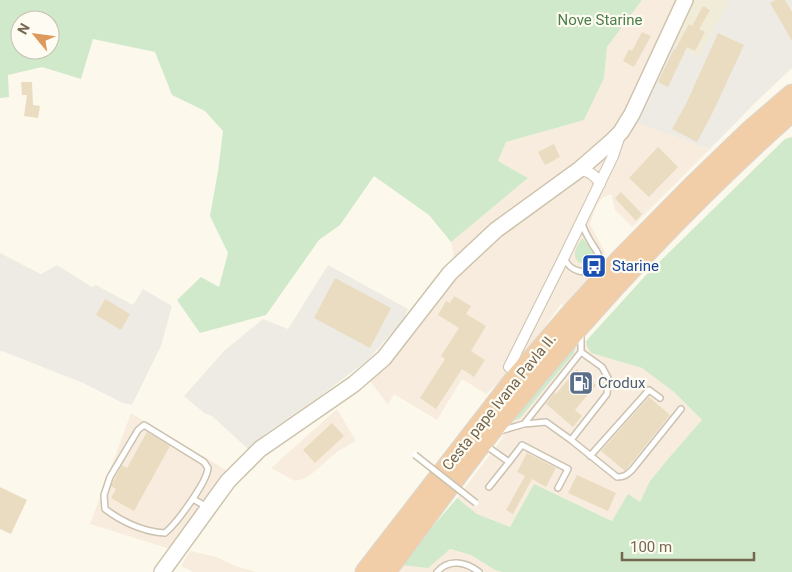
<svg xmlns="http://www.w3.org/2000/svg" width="792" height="572" font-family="Roboto,sans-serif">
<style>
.residential{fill:#f0ecd8}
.commercial{fill:#f8ecde}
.industrial{fill:#eeebe4}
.green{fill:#cfe9ca;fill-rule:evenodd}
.building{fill:#eadcc0}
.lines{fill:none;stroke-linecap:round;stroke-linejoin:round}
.lane-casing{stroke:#cbc2af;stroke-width:8}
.street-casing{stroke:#cbc2af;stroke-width:12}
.secondary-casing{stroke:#cec4ad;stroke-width:18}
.highway-casing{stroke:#dbd7d2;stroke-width:21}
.lane{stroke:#fff;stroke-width:5}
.street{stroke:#fff;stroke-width:10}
.secondary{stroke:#fff;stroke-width:15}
.highway{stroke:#f1cea8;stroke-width:19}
.lane-bridge-casing{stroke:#cbc2af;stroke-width:8;stroke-linecap:butt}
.lane-bridge{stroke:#fff;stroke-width:5}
.labels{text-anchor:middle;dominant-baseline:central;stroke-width:4.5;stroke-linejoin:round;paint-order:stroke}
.park-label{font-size:15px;fill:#4d804b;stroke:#fefcf2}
.transit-label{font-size:15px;fill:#164399;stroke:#fefcf2;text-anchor:start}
.service-label{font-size:15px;fill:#4e5e75;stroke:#fefcf2;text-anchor:start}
.street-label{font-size:15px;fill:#766750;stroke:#fefcf2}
</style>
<rect width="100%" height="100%" fill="#fcf9ec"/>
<path class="residential" d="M680 0H729L699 58 663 35Z"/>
<path class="commercial" d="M642 0H680L625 119 710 149 632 227 615 210 611 194 602 198 596 207 590 224 605 252 600 265 589 275V286L569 308 561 304 520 362 486 394 462 379 437 420 394 394 388 405 367 377 457 273 451 242 528 178 498 161 506 142 584 120 604 78 607 47Z
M586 341 587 346 591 353 642 368 674 392 703 421 668 459 650 481 640 502 628 495 613 521 534 484 510 527 477 514 457 498 501 440 511 419 572 346Z
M337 409 356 441 338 451 314 472 306 478 295 481 271 468Z
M131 413 187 446 229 472 173 550 90 524Z
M449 549 471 555 495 570 502 572H396L400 565 428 568Z
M190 551 217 557 235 566 257 572H193L181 566Z"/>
<path class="industrial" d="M729 0H792V68L756 102 710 149 625 119 663 35 699 57Z
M0 253 41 274 57 265 92 287 96 285 133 305 143 289 172 306 161 346 132 405 123 403 83 383 2 351 0 352Z
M328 265 408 309 403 320 368 360 316 399 266 433 249 450 212 416 204 413 184 396 225 350 263 319 288 329Z"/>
<path class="green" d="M0 0H642L607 47 604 78 584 120 506 142 498 161 528 178 451 242 429 215 374 176 340 225 319 240 266 315 200 333 177 300 201 277 219 287 228 253 210 216 218 171 223 131 205 111 172 95 155 52 93 39 81 79 42 67 8 75 9 97 0 98ZM20 20H50V50H20Z
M792 137V572H502L495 570 471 555 450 549 428 568 400 565 457 498 477 514 510 527 534 484 612 521 628 494 640 502 650 481 668 459 702 420 674 392 642 368 591 353 587 346 586 341 647 274 785 139Z
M582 238 592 249 593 253 590 262C583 265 574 263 575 253 575 248 580 242 582 238Z
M572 346 575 347 574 353 520 418 516 420 513 419Z"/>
<path class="building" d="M775 0H785L792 12V41L770 3Z
M703 6 710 10 699 29 705 32 695 51 687 47 668 87 658 82 674 49 675 50 689 24 692 26Z
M642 32 651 36 634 67 623 61 629 49 632 51Z
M718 33 744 45 712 114 697 142 672 129 687 102Z
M21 82H32L33 105 40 106 38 118 24 116 27 95H22Z
M554 144 560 157 545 165 538 152Z
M658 147 678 167 649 197 629 178Z
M621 192 642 214 636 221 615 198Z
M335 278 391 308 370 348 314 318Z
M454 296 471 306 466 314 486 326 471 351 485 360 474 377 462 369 436 409 420 398 445 359 441 356 459 328 438 315 446 301 450 303Z
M105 299 130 314 121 330 96 315Z
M577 369 596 385 575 410 582 416 573 427 546 404 555 392 556 394Z
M649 397 670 415 625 471 601 451Z
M332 423 344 436 315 463 303 450Z
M147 432 170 446 134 511 111 498 116 489 111 486 122 465 127 468Z
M527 453 556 468 546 487 532 479 513 514 506 510 525 476 517 472Z
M577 475 616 493 608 511 568 493Z
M0 487 27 500 11 534 0 529Z"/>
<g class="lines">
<defs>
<path id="lane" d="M564 258C570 272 589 278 596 262 597 260 598 256 598 254 597 251 594 247 592 244 588 237 584 231 582 223
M524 424 546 422 571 440 607 394 608 378 602 367 581 352
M144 425 204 462 208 468C207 482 177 523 165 533 144 532 122 522 105 509L104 495 110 477 138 430Z
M500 431 524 424 581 352V335
M571 440 617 477C624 477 627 475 632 470L681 409
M485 445 509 462 489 487
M590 456 649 390 660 398
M509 462 522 445 568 469 558 488
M193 499 207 507
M437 572C449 558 466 562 479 572"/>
<path id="street" d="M580 169C589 172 596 175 600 184
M509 367 564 257 613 156 620 135"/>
<path id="secondary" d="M162 572 228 481 260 449 354 384 384 358 450 273 496 230 580 169 611 142 621 132 632 114 685 0"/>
<path id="highway" d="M365 572 516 377 570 314 622 257 693 185 748 132 792 94
M386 572C421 525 455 478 491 432 583 318 682 209 792 112"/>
</defs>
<use href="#lane" class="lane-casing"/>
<use href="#street" class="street-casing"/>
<use href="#secondary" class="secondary-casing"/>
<use href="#highway" class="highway-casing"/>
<use href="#lane" class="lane"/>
<use href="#street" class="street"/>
<use href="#secondary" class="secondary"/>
<use href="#highway" class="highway"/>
<defs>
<path id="lane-bridge" d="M415 455 476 503"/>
</defs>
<use href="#lane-bridge" class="lane-bridge-casing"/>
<use href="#lane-bridge" class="lane-bridge"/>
</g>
<defs>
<symbol id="bus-square" viewBox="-11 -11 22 22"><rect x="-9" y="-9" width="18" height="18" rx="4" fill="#1a4fb4" stroke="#fefcf2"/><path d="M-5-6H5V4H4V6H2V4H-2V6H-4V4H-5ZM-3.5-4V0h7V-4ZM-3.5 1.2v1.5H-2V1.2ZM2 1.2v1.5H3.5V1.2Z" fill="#fff"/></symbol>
<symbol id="fuel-square" viewBox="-11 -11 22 22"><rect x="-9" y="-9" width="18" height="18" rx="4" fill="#5c6f8a" stroke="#fefcf2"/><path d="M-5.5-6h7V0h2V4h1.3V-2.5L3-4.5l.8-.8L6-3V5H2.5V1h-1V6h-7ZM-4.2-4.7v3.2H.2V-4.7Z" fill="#fff"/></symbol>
</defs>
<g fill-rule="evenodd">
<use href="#bus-square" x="580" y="252" width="28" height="28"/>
<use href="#fuel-square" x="567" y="369" width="28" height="28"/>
</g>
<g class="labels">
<g class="park-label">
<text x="600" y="20">Nove Starine</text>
</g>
<g class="transit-label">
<text x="612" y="266">Starine</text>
</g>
<g class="service-label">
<text x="598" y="383">Crodux</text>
</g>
<g class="street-label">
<text transform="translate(499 402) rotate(-51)">Cesta pape Ivana Pavla II.</text>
</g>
</g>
<g transform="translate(35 35) rotate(299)"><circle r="24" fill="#fefcf2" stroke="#c8c0b1"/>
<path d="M0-4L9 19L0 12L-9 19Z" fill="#dc995b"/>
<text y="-8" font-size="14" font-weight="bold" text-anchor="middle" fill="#766750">N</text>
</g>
<path d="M622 552v8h132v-8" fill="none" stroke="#766750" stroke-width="2.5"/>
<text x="630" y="552" font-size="15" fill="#766750" stroke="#fefcf2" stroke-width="4" paint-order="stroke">100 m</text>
</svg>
